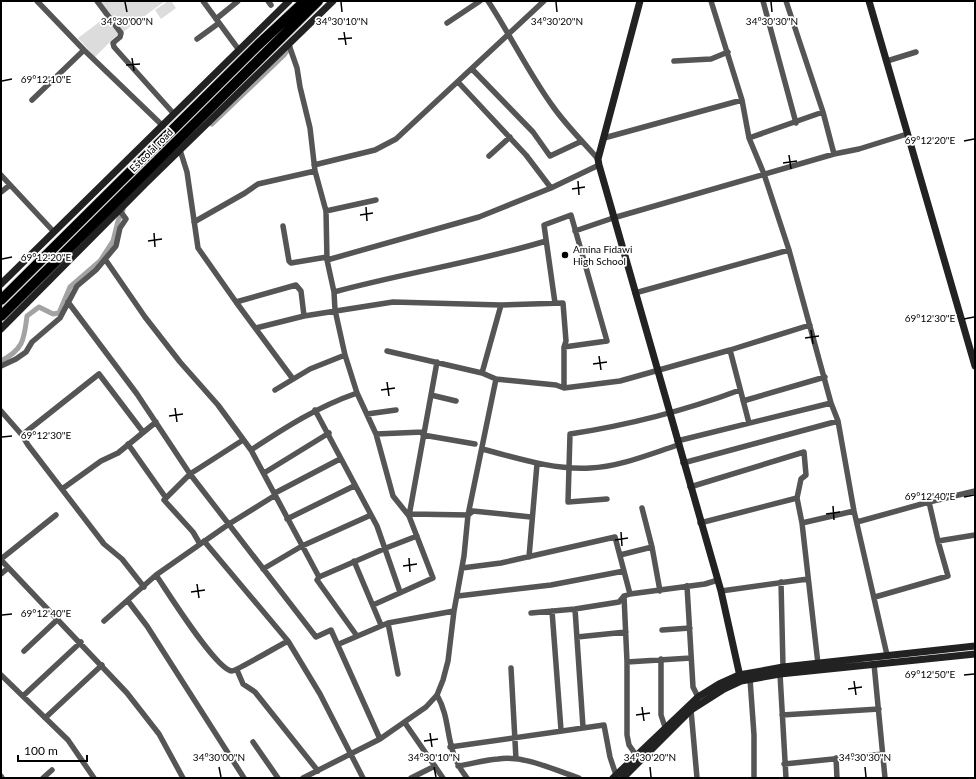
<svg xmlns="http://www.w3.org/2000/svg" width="976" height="779" font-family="Lato,sans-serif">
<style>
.green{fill:#dcdcdc}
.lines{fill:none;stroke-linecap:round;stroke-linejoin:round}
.canal{stroke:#a3a3a3;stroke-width:5}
.highway-casing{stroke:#dbdbdb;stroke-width:12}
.street{stroke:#555;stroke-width:5.5}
.secondary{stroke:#222;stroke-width:7}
.highway{stroke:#000;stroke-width:10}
.ticks{fill:none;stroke:#000;stroke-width:1.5}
.poi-dot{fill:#000;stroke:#fff;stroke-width:1.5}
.labels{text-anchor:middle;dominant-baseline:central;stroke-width:3.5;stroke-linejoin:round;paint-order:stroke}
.street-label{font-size:10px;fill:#000;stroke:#fff}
.poi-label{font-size:10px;fill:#000;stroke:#fff;text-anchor:start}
.ticks-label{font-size:10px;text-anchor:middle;fill:#000;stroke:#fff;stroke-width:3.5;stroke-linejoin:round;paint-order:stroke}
</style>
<rect width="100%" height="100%" fill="#fff"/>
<path class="green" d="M100 1H165L123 32Z
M168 1H171L176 8 161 19 155 10Z
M106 17 118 34 95 57 78 38Z"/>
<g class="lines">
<path class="canal" d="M212 124 284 55 290 47
M1 361C24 349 24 339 27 316L39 307 53 314 59 313 70 287 100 261 113 241 118 221 123 210"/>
<defs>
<path id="highway" d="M1 300 258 45 305 1
M1 316 318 1"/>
</defs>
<use href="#highway" class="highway-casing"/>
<path class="street" d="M37 1 84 50 163 126
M97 1 121 33 120 37 113 43 114 47 174 114
M203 1 239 50
M268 1 271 5
M488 1C511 36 529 74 554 108 567 126 583 142 598 159
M711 1 742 100 749 138 764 174 789 250 831 403 838 421 854 511 887 655
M763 1 796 123
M786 1 823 112 834 154
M216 19 238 1
M447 23 480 1
M197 39 219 23
M289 45 297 68 300 87 310 128 315 171 326 211 327 260 334 292 335 310 345 355 357 393 376 434 393 496 409 516 433 578 373 605
M674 61 711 59 728 52
M887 61 916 52
M472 69 533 132 550 156 582 141
M458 82 526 155 551 188
M32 100 84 50
M604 138 742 100
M749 138 823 112
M180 150 187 172 198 248 236 302 293 379
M489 156 510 137
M314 165 375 150 396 139 544 1
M1 175 54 232
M1 192 10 185
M326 211 376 200
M194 222 245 193 258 184 315 171
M283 226 289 261 291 263 327 257
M575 231 613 218 834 154 859 149 907 134
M105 259 145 317 180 362 218 405 251 450 319 577
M327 260 479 217 551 188 599 165
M334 292C404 273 477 262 546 241
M635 293 789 250
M68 302 137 394 190 474 316 637 331 630 380 739
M236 302 296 285 301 291 304 316
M555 303 544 225 571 215 607 341 564 347
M256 328 304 316 393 302 501 305 563 303 566 341 564 347V388
M730 350 749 423
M387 351 482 373 496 379 556 385 564 388 620 381 730 350 810 325
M1 366 16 359 26 352 32 342 60 318 77 286 96 270 116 246 120 228 126 219 120 211
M482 373 501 305
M275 390 310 369 345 355
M431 395 456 401
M743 401 825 377
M315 410 377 526 400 592
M1 411 22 435 28 445 104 544 122 559 144 587
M367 414 396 410
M376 434 423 432
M22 435 99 374 143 432
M423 435 475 444
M677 441 831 403
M128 444 166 498
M482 449C517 458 553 470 590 468 619 467 650 454 678 445
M251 450C286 427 317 407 357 393
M683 463 838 421
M264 473 329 433
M690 487 804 452 806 475 801 479 797 498 802 523 818 664
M62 489 101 461 118 453 156 422
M275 493 340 459
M607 499 568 502 570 434C629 425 684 411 740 390
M929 502 938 541
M642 508 652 547 660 591
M411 514 468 515 473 511 531 517
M409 516 437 362
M287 519 354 486
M857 522 929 502 975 491
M700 523 797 498
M802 523 854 511
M204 541 288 641 320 694 363 778
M200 544 193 532 164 500 190 474 243 440
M620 555 652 547
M529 557 537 464
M1 559 56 515
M1 560 127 693 159 734 183 778
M354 561 381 625
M462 568 501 563 615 537 630 594
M263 569 302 546 371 515
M1 574 8 568
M156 575C167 591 216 670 232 671 236 671 280 645 288 641
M781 582 783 667
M687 586 693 687 698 697
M721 591 808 579
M458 596 551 585 624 571
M624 596 627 662V735L629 745 636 755
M875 597 948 576 938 541 975 535
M128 601 147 626 244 778
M575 609 583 727
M552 611 561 730
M531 613 575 609 619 602 624 596 630 594 705 584 718 580
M104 621 156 575 229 524 274 496
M388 623 398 674
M662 630 690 628
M357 636 317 580 319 577 386 548 417 536
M577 637 626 632
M339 644 388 623 454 611
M24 651 58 619
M661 659V715L665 727
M627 662 691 658
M874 664 885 778
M511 668 516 759
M237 670 243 684 255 692 318 771
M780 674 786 778
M1 675 68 740 94 778
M750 679 754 735V778
M437 695C453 723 443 748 467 778
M23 696 81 642
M691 710 697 778
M782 715 879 709
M45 718 102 665
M405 723 443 778
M253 742 278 778
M450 747 604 725 610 757 616 775
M836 758 837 778
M784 764 883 754
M458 766C471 764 484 760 498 759 525 755 554 770 579 778
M1 776 2 778
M43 778 52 770
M303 778 380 739 426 707 437 695 443 680 448 661 454 611 464 556 468 515 496 379
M411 778 435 766"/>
<path class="secondary" d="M640 1 598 159 599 165 721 591 741 681
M869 1 975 366
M1 284 289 1
M1 329 147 182 333 1
M613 778 698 697 719 684 739 675 783 667 975 646
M623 778 691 710 724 689 741 681 780 674 975 654"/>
<use href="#highway" class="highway"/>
</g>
<path class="ticks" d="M125 2 127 12M341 2 342 12M556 2 557 12M771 2 772 12M344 32 346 45M338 39 352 38M132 58 134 71M126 65 140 64M2 81 12 79M964 141 974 139M789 155 791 169M783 163 797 161M578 181 579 195M572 189 585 187M366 207 367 221M360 215 373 213M154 233 155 247M148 241 162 239M2 259 12 257M964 319 974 317M811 330 813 344M805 338 819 336M599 356 601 370M593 364 607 362M387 382 389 396M381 390 395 388M175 408 177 422M169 416 183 414M2 437 12 436M964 497 974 495M833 506 834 520M826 514 840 512M621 532 622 546M615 540 628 538M409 558 410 572M403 566 417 564M197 584 199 598M191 592 205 590M2 615 12 614M964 675 974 674M854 681 856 695M848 689 862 687M642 707 644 721M636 715 650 713M430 733 432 747M424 741 438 739M219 767 221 777M434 767 436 777M650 767 651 777M865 767 866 777"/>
<circle class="poi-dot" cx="565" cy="255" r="4"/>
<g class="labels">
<g class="street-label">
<text transform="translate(151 150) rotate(-45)">Esteolal road</text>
</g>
<g class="poi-label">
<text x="573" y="249">Amina Fidawi<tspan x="573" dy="12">High School</tspan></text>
</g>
</g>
<g class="ticks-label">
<text x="127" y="25">34°30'00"N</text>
<text x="342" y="25">34°30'10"N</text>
<text x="557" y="25">34°30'20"N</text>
<text x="772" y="25">34°30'30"N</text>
<text x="46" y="83">69°12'10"E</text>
<text x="930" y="144">69°12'20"E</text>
<text x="46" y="261">69°12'20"E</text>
<text x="930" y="322">69°12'30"E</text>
<text x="46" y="439">69°12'30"E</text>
<text x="930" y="500">69°12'40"E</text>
<text x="46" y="617">69°12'40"E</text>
<text x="930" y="678">69°12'50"E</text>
<text x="219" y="761">34°30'00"N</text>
<text x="434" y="761">34°30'10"N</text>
<text x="650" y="761">34°30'20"N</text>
<text x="865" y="761">34°30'30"N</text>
</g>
<rect width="976" height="779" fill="none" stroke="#000000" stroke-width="4"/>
<path d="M18 755v6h69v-6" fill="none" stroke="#000000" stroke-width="2"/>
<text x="24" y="755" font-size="12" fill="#000000" stroke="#ffffff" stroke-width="3" paint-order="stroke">100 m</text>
</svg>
